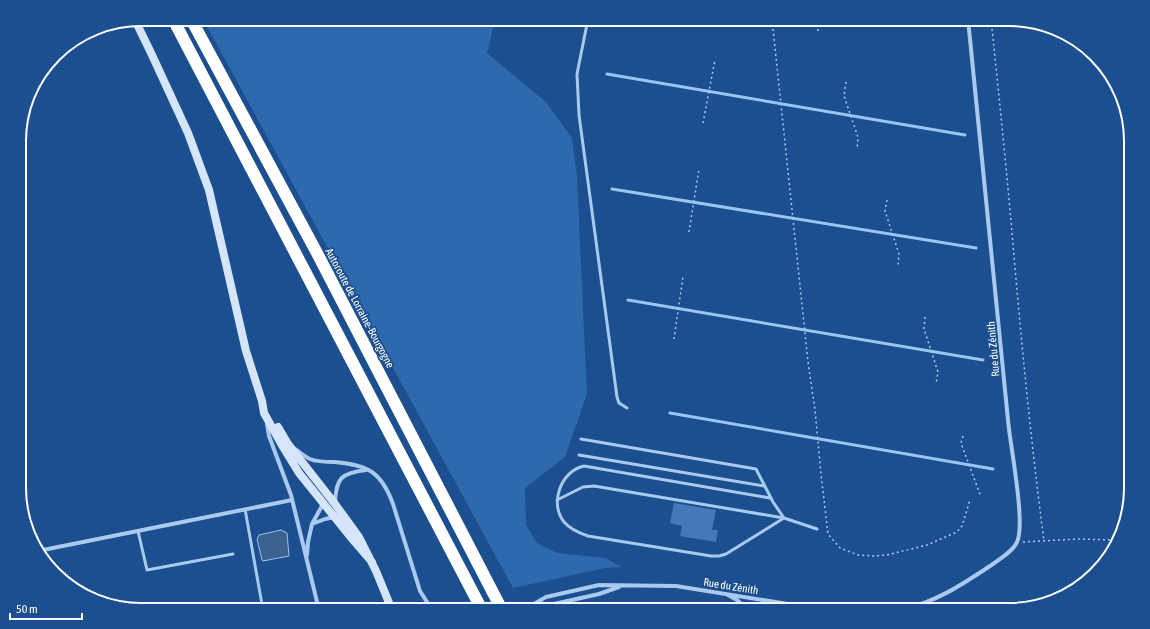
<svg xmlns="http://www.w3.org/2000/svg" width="1150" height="629" font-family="'Asap Condensed',sans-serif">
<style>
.green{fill:#2e69ad}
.water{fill:#3c6290;stroke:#9cc4f0}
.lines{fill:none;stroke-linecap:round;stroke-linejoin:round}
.stream{stroke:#9cc4f0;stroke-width:3}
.building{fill:#4478b7}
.path{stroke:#a9c9ee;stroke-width:1.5;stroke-dasharray:2 3;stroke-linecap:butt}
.lane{stroke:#a9c9ee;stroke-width:3}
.street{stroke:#a9c9ee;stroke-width:4}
.secondary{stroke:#d6e6fa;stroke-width:8}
.highway{stroke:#fff;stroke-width:12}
.labels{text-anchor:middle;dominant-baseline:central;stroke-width:3.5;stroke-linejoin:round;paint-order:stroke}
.street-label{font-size:11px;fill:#fff;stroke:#1b4f8f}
.rim{fill:none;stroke:#fff;stroke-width:2}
</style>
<rect width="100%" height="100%" fill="#1b4f8f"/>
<path class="green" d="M203 19H493L495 20 487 53 545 101 572 138 577 176 587 394 565 457 525 488 526 525 537 543 557 553 605 558 622 567 605 568 513 588Z"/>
<path class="water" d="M281 530 287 533 289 556 263 561 262 560 257 539 259 535Z"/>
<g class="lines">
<path class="stream" d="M940 19 954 21
M607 74 965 135
M612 189 976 248
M628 300 983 360
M670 413 993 469"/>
</g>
<path class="building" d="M674 503 716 510 712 530H718L716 542 680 536 682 526 670 523Z"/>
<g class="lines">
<path class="path" d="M772 19 808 362 815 410 821 474 828 534 840 548 858 555 873 556 887 555 927 545 957 532 962 526 970 500
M991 19C998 86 1005 154 1011 221 1020 328 1030 435 1044 541
M818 31 819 19
M846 82 844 96 858 137 857 149
M703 123 715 60
M887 200 885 211 899 254 898 266
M689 232 699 169
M925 317 924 329 938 372 936 384
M674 339 683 277
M963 436 961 443 981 497
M1023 542 1078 539 1117 540"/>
<path class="lane" d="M588 19 577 74 579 115 617 397 619 403 627 408
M581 439 756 469 773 502 784 518 817 529
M579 455 764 486
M770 498 584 466C561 471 549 503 564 522 570 529 579 533 588 536L711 556H719L726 554 784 518
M557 500 583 487 594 486 784 518
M245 509 263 610
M138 531 147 570 233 554"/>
<path class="street" d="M267 424 269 436 291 495 319 610
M295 449C300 452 305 457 310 459 317 462 327 462 335 462 367 465 381 471 393 504L420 591 432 610
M335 503C336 478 341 473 366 470
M312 524 323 504
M38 551 292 500
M307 555 308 542 312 524 325 519 335 517
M728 595 737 600 748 610
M535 605 545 606 599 594 619 587
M512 610 534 604 546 597 599 585 676 586 800 606 836 610
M902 610C937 601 960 586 990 566 999 559 1013 552 1017 542 1026 523 1010 445 1008 420 995 286 982 152 968 19"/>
<path class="secondary" d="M135 20 152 55 188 133 209 190 246 351 262 401 264 413 283 447 299 473 353 540 372 562
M278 427 288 444 335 504 359 537 376 571 392 610"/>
<path class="highway" d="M173 19 482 610
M191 19 317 253 502 610"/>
</g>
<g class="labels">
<g class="street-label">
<text transform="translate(360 308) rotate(62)">Autoroute de Lorraine-Bourgogne</text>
<text transform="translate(993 349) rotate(-95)">Rue du Zénith</text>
<text transform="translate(731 586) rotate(9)">Rue du Zénith</text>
</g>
</g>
<path d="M0 0H1150V629H0ZM141 26H1009A115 115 0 0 1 1124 141V488A115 115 0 0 1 1009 603H141A115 115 0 0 1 26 488V141A115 115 0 0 1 141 26Z" fill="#1b4f8f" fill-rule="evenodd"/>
<path class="rim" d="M141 26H1009A115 115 0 0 1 1124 141V488A115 115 0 0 1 1009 603H141A115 115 0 0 1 26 488V141A115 115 0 0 1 141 26Z"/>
<path d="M10 613v6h72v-6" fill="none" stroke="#ffffff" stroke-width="2"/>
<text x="16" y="613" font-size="12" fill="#ffffff" stroke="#1b4f8f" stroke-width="3" paint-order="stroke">50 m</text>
</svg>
